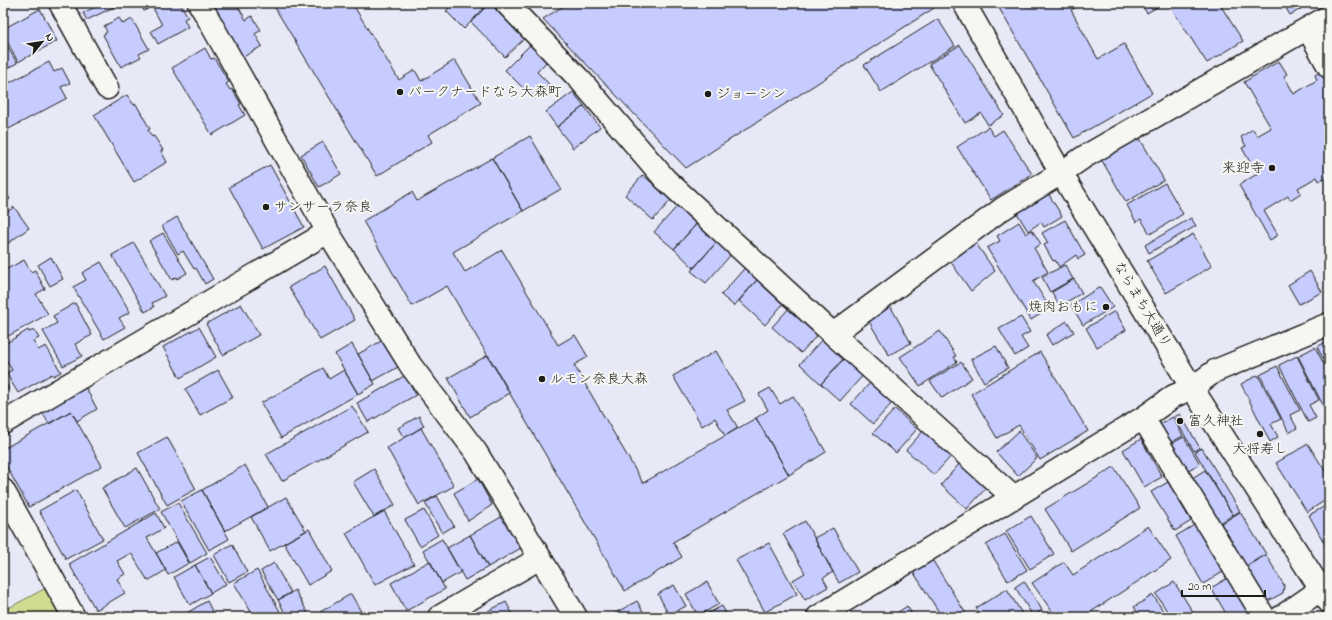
<svg xmlns="http://www.w3.org/2000/svg" width="1332" height="620" font-family="'Indie Flower','Klee One',sans-serif">
<style>
.green{fill:#cfdd91;stroke:#767c56}
.building{fill:#c6ccfe;stroke:#1c1c1c}
.lines{fill:none;stroke-linecap:round;stroke-linejoin:round}
.minor-casing{stroke:#1c1c1c;stroke-width:25}
.tertiary-casing{stroke:#1c1c1c;stroke-width:25}
.minor{stroke:#f6f6f2;stroke-width:22}
.tertiary{stroke:#f6f6f2;stroke-width:22}
.poi-dot{fill:#1c1c1c;stroke:#f6f6f2;stroke-width:1.5}
.labels{text-anchor:middle;dominant-baseline:central;stroke-width:4;stroke-linejoin:round;paint-order:stroke}
.poi-label{font-size:14px;fill:#1c1c1c;stroke:#f6f6f2;text-anchor:start}
.street-label{font-size:14px;fill:#1c1c1c;stroke:#f6f6f2}
</style>
<rect width="100%" height="100%" fill="#e8e9f6"/>
<filter id="ink" filterUnits="userSpaceOnUse"><feTurbulence type="fractalNoise" baseFrequency=".025" numOctaves="2"/><feDisplacementMap in="SourceGraphic" scale="8" xChannelSelector="R" yChannelSelector="G"/><feConvolveMatrix kernelMatrix="1 2 1 2 8 2 1 2 1" color-interpolation-filters="sRGB"/></filter>
<g filter="url(#ink)">
<path class="green" d="M46 588 63 617H3V611Z"/>
<path class="building" d="M103 3H122L87 20 83 13Z
M140 3H180L188 17 184 19 188 27 158 44 151 31 162 25 152 6 144 11Z
M208 3H236L246 20 252 16 261 30 255 34 262 46 240 59Z
M272 3H352L399 80 415 70 421 81 455 60 481 103 428 135 432 142 377 176Z
M454 3H489L464 29 446 11Z
M489 3H492L526 37 505 57 471 22Z
M568 3H931L934 8 686 168 543 19Z
M1007 3H1084L1071 10 1098 59 1124 44 1152 93 1074 138 999 8Z
M1140 3H1164L1147 13Z
M1168 3H1219L1243 41 1207 63Z
M1283 3H1298L1301 9 1290 15Z
M40 9 57 41 18 62 3 34V29Z
M119 18 123 24 132 19 149 49 139 54 141 57 121 67 103 35 107 32 104 26Z
M938 19 955 46 881 92 864 65Z
M3 39 17 63 3 71Z
M532 43 548 60 537 72 549 84 534 99 505 70Z
M960 45 1004 115 988 125 981 113 965 123 929 64Z
M205 48 211 59 214 58 229 82 226 84 230 90 232 89 241 104 239 105 245 115 212 135 172 68Z
M1279 61 1287 74 1284 76 1294 94 1317 80 1315 75 1324 69 1329 79V175L1319 181 1317 177 1298 188 1301 193 1290 200 1288 196 1264 211 1278 235 1270 240 1239 185 1257 174 1242 148 1246 146 1241 137 1253 129 1257 136 1271 128 1244 82Z
M49 62 54 72 62 68 70 83 61 87 67 98 3 132V86Z
M573 92 584 106 557 127 546 112Z
M127 95 134 105 136 104 150 129 148 130 152 137 154 136 163 150 161 151 167 162 134 182 94 115Z
M584 106 600 127 573 148 557 127Z
M988 127 994 136 1003 130 1032 174 991 200 957 147Z
M530 136 561 189 523 211 492 158Z
M1139 137 1164 180 1126 202 1101 159Z
M323 142 341 174 319 187 301 155Z
M492 158 523 211 453 252 465 272 502 250 558 345 575 335 588 357 574 365 643 483 756 418 789 475 673 542 682 557 625 591 447 286 412 306 363 221 412 192 417 201Z
M270 165 304 227 263 249 229 187Z
M643 175 671 200 653 220 625 195Z
M1165 183 1183 214 1150 234 1141 219 1136 222 1127 205Z
M3 188 10 199 3 204Z
M1046 190 1062 216 1044 227 1041 222 1028 231 1015 210Z
M681 202 701 219 674 249 654 232Z
M14 207 29 228 3 247V215Z
M177 217 213 279 205 284 196 268 194 269 183 251 178 254 162 226Z
M1191 218 1196 226 1149 253 1145 245Z
M701 219 721 237 694 268 674 249Z
M1065 220 1085 255 1078 259 1076 255 1059 267 1055 260 1053 261 1044 245 1048 243 1042 233Z
M1019 222 1026 234 1032 230 1041 244 1034 248 1048 272 1033 281 1050 308 1031 320 987 248 1000 241 997 236Z
M163 233 187 273 177 279V277L172 280 149 241Z
M1193 234 1212 266 1166 293 1147 261Z
M721 237 735 250 706 283 691 271Z
M973 239 995 271 971 291 948 258Z
M134 243 165 296 152 303 154 307 145 312 112 255Z
M51 257 63 279 50 286 38 265Z
M24 260 31 272 35 270 45 289 36 294 48 314 3 339V271Z
M101 262 130 312 119 318 125 327 104 339 73 287 86 280 82 273Z
M749 263 762 274 734 306 721 295Z
M1065 265 1073 279 1050 292 1042 277Z
M325 266 355 320 320 340 289 287Z
M1310 271 1322 292 1299 304 1288 285Z
M762 274 788 298 765 325 739 301Z
M1074 279 1082 293 1059 306 1052 292Z
M1100 287 1113 307 1083 325 1071 305Z
M888 302 911 343 889 355 865 315Z
M75 303 92 335 75 344 82 356 63 366 43 331 57 323 53 316Z
M241 304 259 335 223 355 206 324Z
M791 306 820 332 801 353 772 327Z
M1115 311 1126 330 1097 347 1086 328Z
M1021 317 1030 332 1021 337 1028 348 1015 356 999 329Z
M1067 321 1074 332 1052 345 1046 335Z
M199 327 216 357 180 378 163 347Z
M28 330 29 332 34 330 39 338 33 341 38 350 46 346 61 372 53 376 52 374 18 393 6 373 12 370 3 355V345Z
M940 331 956 356 954 357 957 362 920 386 900 357Z
M824 337 846 356 821 384 800 364Z
M385 339 400 366 373 381 358 354Z
M1329 340V370L1317 347Z
M352 344 375 384 358 394 335 354Z
M996 346 1008 368 984 382 971 359Z
M1315 347 1329 374V412L1327 413 1298 356Z
M716 351 745 401 727 410 738 428 725 436 715 418 702 426 673 376Z
M1040 352 1088 431 1040 460 1019 425 997 438 971 394Z
M488 355 510 393 470 417 448 378Z
M846 356 865 373 840 401 821 384Z
M1297 356 1319 400 1309 405 1316 418 1308 422 1279 365Z
M961 362 972 378 942 398 930 381Z
M1277 366 1300 410 1290 415 1297 428 1289 433 1260 375Z
M323 368 329 379 344 370 358 394 281 438 261 403Z
M218 370 233 397 200 415 185 389Z
M406 375 416 395 368 422 357 403Z
M1258 375 1281 419 1271 424 1278 437 1270 442 1241 384Z
M3 378 9 389 3 392Z
M870 383 892 403 873 424 851 404Z
M86 388 97 409 77 421 71 411 49 424 42 412Z
M770 388 780 404 793 396 826 452 789 475 756 418 768 410 759 394Z
M352 406 368 432 282 481 266 454Z
M895 409 917 429 896 453 873 433Z
M71 411 102 466 29 507 3 460V449Z
M1180 414 1200 448 1194 451 1174 417Z
M419 416 424 426 404 438 398 428Z
M1173 417 1183 436 1168 444 1158 425Z
M421 428 454 486 419 505 387 448Z
M926 428 954 453 934 475 906 450Z
M1019 431 1037 458 1018 476 996 452Z
M167 437 196 489 167 505 138 453Z
M1184 437 1200 464 1184 472 1169 445Z
M1141 439 1162 477 1144 487 1123 450Z
M1308 444 1329 477V498L1307 512 1276 463Z
M1202 448 1240 511 1233 515 1195 452Z
M960 463 987 487 967 509 941 485Z
M245 465 268 507 225 531 202 490Z
M1114 467 1140 508 1071 551 1045 509Z
M137 468 160 509 125 528 102 488Z
M374 469 395 505 374 517 353 482Z
M1205 470 1233 515 1217 525 1189 480Z
M478 479 492 505 468 521 454 493Z
M1168 482 1191 521 1175 531 1151 492Z
M76 490 103 539 66 559 39 511Z
M202 490 229 539 209 550 181 501Z
M437 496 454 526 442 533 425 503Z
M286 497 306 531 270 551 251 517Z
M178 503 207 553 190 563 161 512Z
M1329 504V552L1309 515Z
M424 510 438 535 420 546 405 520Z
M384 511 414 564 375 585 346 533Z
M1240 512 1266 554 1244 567 1219 525Z
M156 513 164 528 147 538 166 570 148 581 131 553 117 561 125 574 117 579 125 593 96 610 69 564Z
M503 516 521 548 488 567 470 535Z
M1031 516 1054 554 1030 569 1006 531Z
M805 521 833 572 823 578 828 587 805 600 793 580 805 573 783 534Z
M1196 524 1223 572 1203 584 1176 536Z
M1148 526 1171 560 1083 617H1056L1032 583 1064 562 1073 575Z
M833 528 858 572 839 583 814 538Z
M309 529 332 571 308 585 284 543Z
M1005 534 1027 570 1008 581 986 545Z
M470 535 488 567 465 580 447 548Z
M442 539 461 572 442 583 423 550Z
M177 542 189 563 168 575 156 553Z
M769 543 797 594 765 612 736 560Z
M232 544 247 572 229 582 214 555Z
M1266 555 1284 585 1283 593 1266 602 1245 567Z
M210 557 226 584 211 593 195 565Z
M931 558 968 617H942L912 570Z
M430 561 445 589 406 611 391 583Z
M274 563 291 593 278 600 261 571Z
M195 565 211 593 190 605 174 577Z
M257 570 283 617H254L234 583Z
M1231 576 1253 614 1249 617H1228L1211 588Z
M1024 581 1042 610 1033 616 1015 587Z
M707 582 719 604 698 616 686 594Z
M1174 582 1196 617H1171L1156 594Z
M674 585 686 606 669 615 658 594Z
M1007 589 1024 617H981L976 608Z
M295 590 310 617H287L278 600Z
M351 594 364 617H323L320 612Z
M1153 595 1167 617H1141L1134 607Z
M207 601 215 617H180Z
M637 601 646 617H608Z
M506 602 514 617H491L488 611Z
M722 606 728 617H701Z
M907 606 914 617H891Z"/>
<g class="lines">
<defs>
<path id="minor" d="M60 3 107 88
M199 3 205 13 328 232
M506 3 581 81 665 179 833 334 1002 209 1061 173 1084 157 1329 16
M1308 29 1329 67
M833 334 1014 498
M1143 418 1264 617
M3 423 328 232 411 366 476 452 576 617
M3 490 74 617
M439 617 540 558
M818 617 1143 418 1174 396 1192 388 1215 371 1329 324
M1281 617 1329 584"/>
<path id="tertiary" d="M964 3 1061 173 1192 388 1329 602"/>
</defs>
<use href="#minor" class="minor-casing"/>
<use href="#tertiary" class="tertiary-casing"/>
<use href="#minor" class="minor"/>
<use href="#tertiary" class="tertiary"/>
</g>
</g>
<g class="poi-dot">
<circle cx="400" cy="92" r="4"/>
<circle cx="708" cy="94" r="4"/>
<circle cx="1272" cy="168" r="4"/>
<circle cx="266" cy="207" r="4"/>
<circle cx="1106" cy="307" r="4"/>
<circle cx="542" cy="379" r="4"/>
<circle cx="1180" cy="421" r="4"/>
<circle cx="1260" cy="434" r="4"/>
</g>
<g class="labels">
<g class="poi-label">
<text x="408" y="92">パークナードなら大森町</text>
<text x="716" y="94">ジョーシン</text>
<text x="1264" y="168" text-anchor="end">来迎寺</text>
<text x="274" y="207">サンサーラ奈良</text>
<text x="1098" y="307" text-anchor="end">焼肉おもに</text>
<text x="550" y="379">ルモン奈良大森</text>
<text x="1188" y="421">富久神社</text>
<text x="1260" y="449" text-anchor="middle">大将寿し</text>
</g>
<g class="street-label">
<text transform="translate(1142 305) rotate(59)">ならまち大通り</text>
</g>
</g>
<rect width="1332" height="620" fill="none" stroke="#f6f6f2" stroke-width="16"/>
<rect x="8" y="8" width="1316" height="604" fill="none" stroke="#1c1c1c" stroke-width="1.5" filter="url(#ink)"/>
<g transform="translate(42 42) rotate(60)" stroke="#f6f6f2" stroke-width="3" paint-order="stroke">
<path d="M0-3L7 15L0 10L-7 15Z" fill="#1c1c1c"/>
<text y="-6" font-size="11" font-weight="bold" text-anchor="middle" fill="#1c1c1c">N</text>
</g>
<path d="M1182 590v6h83v-6" fill="none" stroke="#1c1c1c" stroke-width="2"/>
<text x="1188" y="590" font-size="12" fill="#1c1c1c" stroke="#f6f6f2" stroke-width="3" paint-order="stroke">20 m</text>
</svg>
